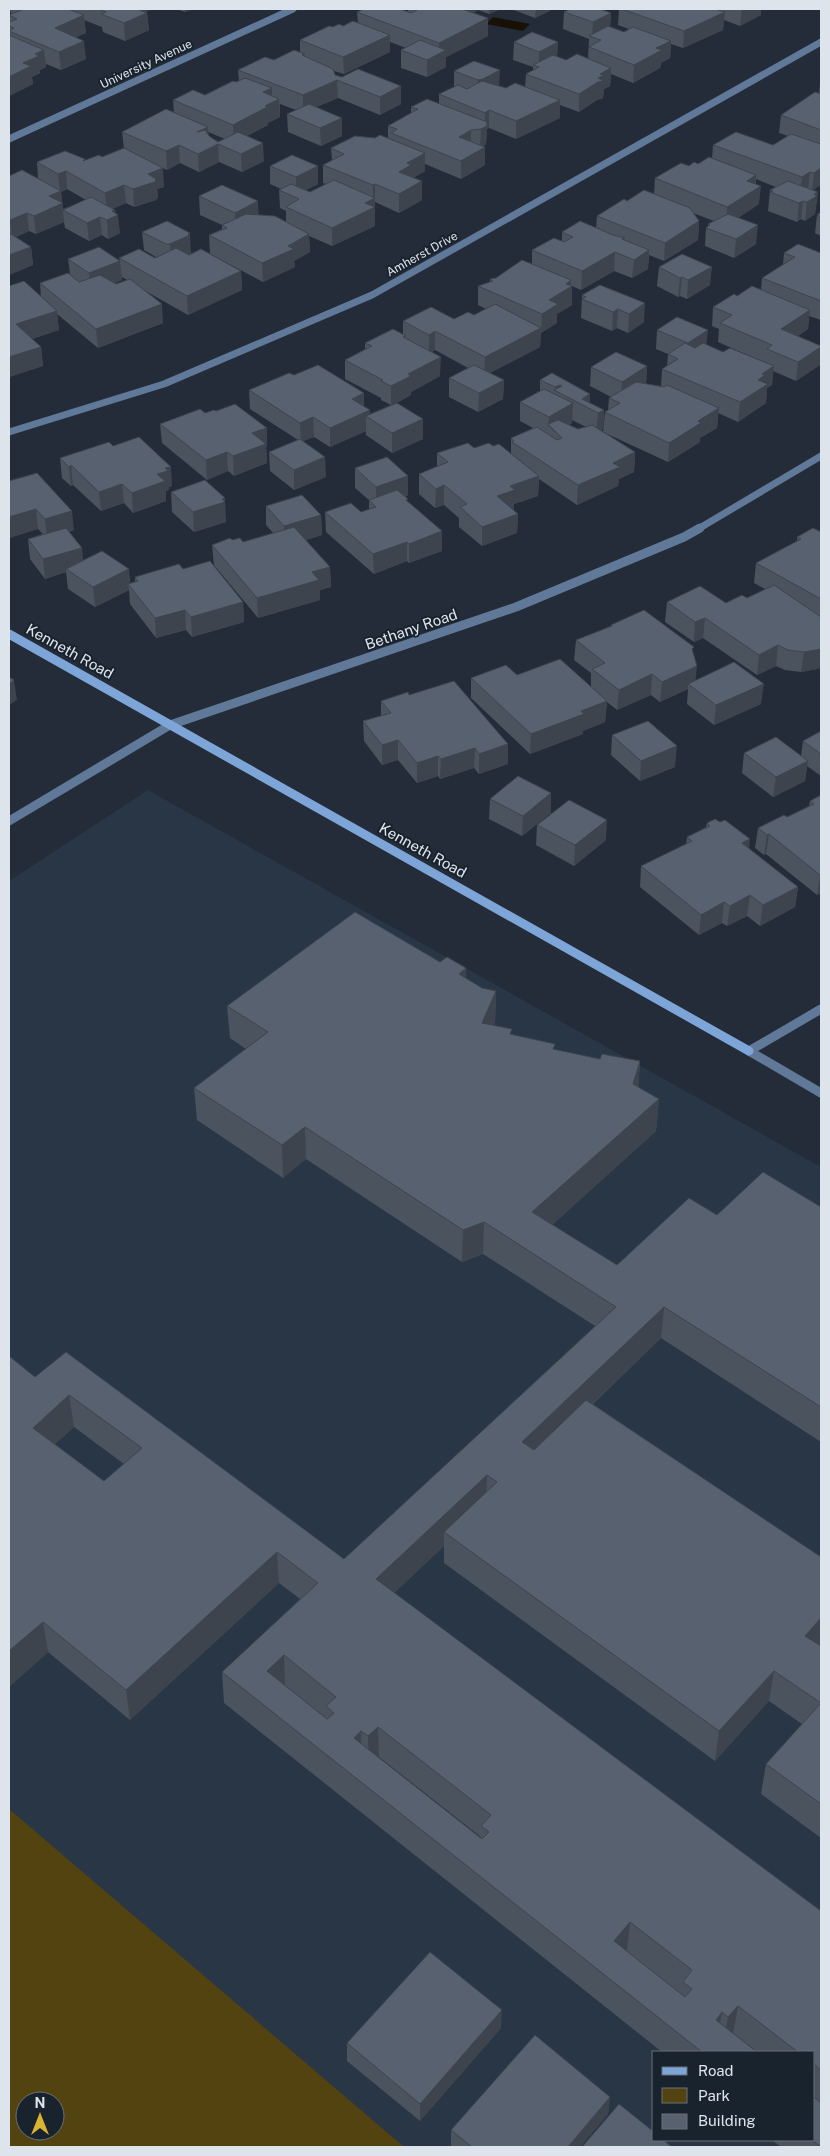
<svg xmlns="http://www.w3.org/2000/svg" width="830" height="2156" font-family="'Public Sans',sans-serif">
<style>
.built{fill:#283646;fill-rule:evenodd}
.green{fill:#534311;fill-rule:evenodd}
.water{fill:#171205}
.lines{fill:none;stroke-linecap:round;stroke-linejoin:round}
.street-far1{stroke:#617999;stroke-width:7}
.street{stroke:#617999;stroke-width:9}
.secondary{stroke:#7da5d7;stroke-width:9}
.wall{fill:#4b535f;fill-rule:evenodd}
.shaded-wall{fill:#3d444e}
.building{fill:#57616f;stroke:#3d444e;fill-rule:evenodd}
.labels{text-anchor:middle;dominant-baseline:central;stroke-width:4;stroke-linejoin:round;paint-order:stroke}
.far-street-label{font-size:12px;fill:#dee4ec;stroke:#19232e}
.street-label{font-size:15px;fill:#dee4ec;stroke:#19232e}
</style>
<rect width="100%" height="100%" fill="#232c38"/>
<path class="built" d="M148 790 821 1167V2147H9V881ZM654 2052H814V2140H654ZM25 2101H55V2131H25Z"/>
<path class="green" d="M9 1809 404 2147H9ZM25 2101H55V2131H25Z"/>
<path class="water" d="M493 17 530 24 523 31 486 24Z"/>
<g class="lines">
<path class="street-far1" d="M9 139 293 9
M9 432 164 384 372 295 821 42
M698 529 821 456"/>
<path class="street" d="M9 821 170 725 516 607 684 537 700 528
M749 1051 821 1009
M749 1051 821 1093"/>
<path class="secondary" d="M9 634 749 1051"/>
</g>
<path class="wall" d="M10 9H152L145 12 147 13 149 30 125 41 103 32 102 27 84 20 86 33 76 37 86 59 61 70 46 64V67L40 70V73L32 77 33 84 9 96V15L11 14Z
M176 9H193L185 12Z
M408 9H501L489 14 478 10 473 13 488 36 446 57V67L427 77 401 68V50L406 48 390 42V52L344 74 334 71 335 75 401 104 380 115 338 98 316 107 342 136 321 146 288 132 287 114 296 110 280 104V117L268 123V125L247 136 264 161 242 172 219 162 199 172 180 163 167 170 156 165 164 187 157 189 158 197 156 200 134 207 126 203 112 209 115 210 120 233 108 239 102 235 89 241 65 228 64 222 36 234 29 231 16 237 31 247 33 265 9 275V176L38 179 37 162 85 160 102 157 124 148 122 132 174 113 173 100 205 95 239 81 238 70 300 52V40L333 27 358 23 357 12H408ZM208 132 225 139 218 142 209 136ZM67 189 86 200 63 209 61 192Z
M511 9H553L535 18Z
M619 9H761V15L740 26 724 20 723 30 683 48 671 44 670 58 661 63 660 68 633 83 611 74 610 86 604 89 603 98 597 100 579 112 560 105V118L516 139 489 128 487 129 486 144 483 146 485 165 461 179 425 164V171L413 178 422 200 399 213 375 202V226L332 246 309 236 310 252 294 261 295 267 263 282 210 254 209 235 222 229V225L200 215 199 196 259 215 286 222V211L280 208 279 190 281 189 270 184V166H318V184L306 190 310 192 326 184 323 183V165L332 160 331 148 375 138H388V126L411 113V107L439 103V94L454 87V71L506 88 525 87 526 74 533 70V67L513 60 514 42H558L557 56 566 60 588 59 589 39 563 29 564 12 611 13 610 27 624 32 629 29 618 25Z
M821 81V185L813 190 818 192 815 214 805 221 801 219 797 222 768 211 770 190 776 187 756 179V184L759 204 738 218 756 244 734 258 705 246 706 228 708 226V224L714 221 693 213 699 221 698 240 664 261 649 255 648 269 632 278 614 271 581 290 572 286V305L557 314V323L541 333 540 347 490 373 504 380 503 399 478 412 449 397V378L468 368 435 350 432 352 440 376 411 392V395L393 405 423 419V439L392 453 366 435V431L330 447 314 437 303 441 326 477 294 490 270 471 269 452 298 440 250 409 249 390 294 375 364 406 370 414 391 405 381 400V398L345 379V360L365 349V343L403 334V321L454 319 474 315 486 309 478 305V286L490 282V279L496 278 532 264V250L562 241V232L596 228 597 216 627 201 654 194 655 178 689 166 698 164 712 159 713 145H773L788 136 779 133 781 115 819 93 820 82Z
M821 212V236L815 233 817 215Z
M142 232 191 252V254L241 271 242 290 188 315 142 289 163 323 98 348 57 314 59 330 32 339 41 347 43 366 9 377V286L41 297 40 283 70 274 68 259 120 261 119 258H155L156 257 144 250ZM122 277 127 280 116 284 114 283 122 280Z
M784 253H821V320L809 316 808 329 798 336 820 365 796 381 773 371 772 385 767 388 766 403 738 422 718 413 717 428 700 438V442L668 462 603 432 605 412 608 410 609 398 611 397 590 386 591 367 647 366 646 384 661 386 662 369 667 366 668 354 656 349 657 330 706 345 723 352 765 363 718 342 719 329 712 326 713 307 737 296 761 290 762 278 783 265Z
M659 267 710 285 687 299 680 296 678 297 657 286Z
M600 285 644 322 628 333 617 328 612 331 581 318 582 295Z
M552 373 590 403 604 410 603 429 601 430 635 452 634 472 619 479 618 486 577 505 539 479 538 496 514 504V509L513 510 518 514 517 533 482 546 459 527V518L444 505 435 508 419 494V474L437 466V453L493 446 511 454V438L533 428 520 421V402L540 391V380ZM572 420 586 427 578 429 569 425 572 423Z
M205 413 267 447H266L267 463 234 476 228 471 207 480 162 443 160 424Z
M113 446 172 486 169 487V490L166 491V501L133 513 124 503 101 511 73 485 71 486 62 478 60 458Z
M355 468 408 495 405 497 408 502 442 531V551L409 563 407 561 374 574 326 532 325 512H361L369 509V500L355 488Z
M9 481 74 530 69 532 83 561 131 584 135 582V577L183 569 243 602 244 622 192 637 186 630 156 638 130 604 129 590 95 607 68 589 66 572 45 579 30 559 28 539 43 534 38 529 9 538Z
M171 492 226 518V522L194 532 172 512Z
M266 506 321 515 322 535 306 540 330 567 331 587 320 590V600L258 618 214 565 212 545 232 540 243 542 273 533 266 525Z
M821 532V667L817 669 801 672 785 670 776 666 757 675 703 638 694 642 665 622 667 602 726 603 747 598 765 589 754 583 756 563 797 541V537Z
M611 625 694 655 695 681 761 704 714 725 687 704 688 689 660 702 651 695 617 710 607 702 605 722 583 731V734L530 754 471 698V678L517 675 591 687V673L574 660 576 640 611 626Z
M409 695 508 764 479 774 474 768 440 779 438 776 417 783 398 760 382 765 364 741 363 721 381 716V701Z
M821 731V776L807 766 805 781 773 797 742 773 744 753 801 756 803 741Z
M612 735 675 767 640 781 611 755Z
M821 795V893L817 895 766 854 764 855 755 848 758 828 787 817 809 806 810 801Z
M490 799 551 813 522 836 489 819Z
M707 823 749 849 798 887 795 907 760 926 747 916 727 926 722 923 699 935 640 887 641 866 686 844 687 837 706 827Z
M537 825 606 840 574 866 536 845Z
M440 962 466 968V978L482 988 496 991 495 1023 494 1025 512 1035 554 1050 600 1059 640 1061 638 1087 659 1099 656 1131 552 1225 617 1265 717 1215 821 1207V1442L661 1338 593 1404 821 1557V1643L819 1645 821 1646V1838L761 1794 766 1764 802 1724 769 1701 715 1761 444 1563V1546L394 1593 821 1911V2147H781L772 2140H814V2052H662L224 1703 222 1672 300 1599 279 1583 130 1720 48 1652 9 1687V1356L35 1377 66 1352 344 1559 595 1326 483 1254 462 1262 306 1159 283 1178 197 1120 194 1088 246 1049 230 1038 227 1006ZM74 1427 124 1464 104 1481 55 1444ZM379 1757 481 1837V1839L378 1758Z
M501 2028 420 2121 347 2061V2043Z
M610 2097 608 2114 580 2147H451V2130Z"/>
<path class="shaded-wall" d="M128 9H152L141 14 147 13 149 30 125 41 124 23Z
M185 9H193L185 12Z
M459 9H478V10L459 19Z
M489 9H501L489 14Z
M536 9H553L535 18Z
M742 9H761V15L740 26Z
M725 12 723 30 683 48 684 31Z
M611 13 610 30 592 37 593 22Z
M84 15 86 33 57 46 55 28Z
M488 18V36L446 57V67L427 77V60L439 53V43Z
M390 35V52L344 74 343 57Z
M84 41 86 59 61 70 59 52Z
M671 41 670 58 661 63 660 68 633 83 634 65 656 48Z
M558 42 557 59 539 67V52Z
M44 50 46 67 40 70V73L32 77 33 84 9 96V77L23 63 35 54Z
M611 68 610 86 604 89 603 98 597 100 579 112V94L598 78 600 74Z
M500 70 499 88 477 98 478 80Z
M337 80 338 98 303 113V95Z
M401 86V104L380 115V97Z
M272 88V103L279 99 280 117 268 123V125L234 143 233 125 263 92Z
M560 100V118L516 139V121Z
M489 110V128L487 129 486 144 480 148 481 129 485 127V113Z
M342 118V136L321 146 320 128Z
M208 127 209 145 197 132Z
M471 130V148L459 137Z
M263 143 264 161 242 172 241 154Z
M218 144 219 162 199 172 198 154Z
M179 145 180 163 167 170 166 151Z
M485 147V165L461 179V161Z
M425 153V171L411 179 399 172 407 163Z
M318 166V184L296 195V177Z
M163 168 164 187 157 189 158 197 156 200 134 207 133 189 148 174Z
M821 168V185L812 191 814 173Z
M66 171 67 189 61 192 64 222 36 234 34 216 49 196 60 191 58 174Z
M810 172 808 190 800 195 802 177Z
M756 175 755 190 761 186 759 204 726 226 727 207 747 181Z
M422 181V200L399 213V194Z
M375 184V226L332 246V228L365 203 373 199V185Z
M124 185 126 203 107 211 105 193Z
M818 192 815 214 805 221 807 202 814 194Z
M258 201 259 220 235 231V213Z
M803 201 801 219 797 222 799 203Z
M115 210V216L118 215 120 233 108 239 107 220 112 211Z
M27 213 29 231 12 239 10 220Z
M100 217 102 235 89 241 87 223Z
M699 221 698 240 664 261 665 243Z
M758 225 756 244 734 258 736 239Z
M190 233 191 254 171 263 170 244Z
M309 234 310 252 294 261 295 267 263 282 262 263 288 246Z
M31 247 33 265 9 275V255Z
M649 250 648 269 632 278 634 260Z
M615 252 614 271 581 290 582 271Z
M120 261 122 280 91 292 89 273Z
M712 267 710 285 687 299 688 280Z
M241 271 242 290 188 315 187 296Z
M682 277 680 296 678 297 680 278Z
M571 280V287L572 286V305L557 314V323L541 333 542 314 549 300 566 284Z
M645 303 644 322 628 333 629 314Z
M162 304 163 323 98 348 96 329Z
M618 309 617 328 612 331 613 312Z
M810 310 808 329 779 348 781 329Z
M57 311 59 330 19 343 16 324Z
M541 328 540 347 484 376 485 357Z
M708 330 706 349 686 362 688 343Z
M435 331V350L429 354V335Z
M41 347 43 366 9 377V357Z
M821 347 820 365 796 381 798 362Z
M441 357 440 376 411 392V395L391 406V386L408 374Z
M647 366 646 385 620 401 622 382Z
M774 366 772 385 767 388 766 403 738 422 740 402 762 374Z
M504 380 503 399 478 412 479 393Z
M560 385V394L555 391V387Z
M364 393V412L370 410V419L366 416V431L330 447V428L352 399Z
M590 394V409L582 399Z
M573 403 572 423 555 432 548 425 549 417Z
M719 408 717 428 700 438V442L668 462 669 443 698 421Z
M604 410 603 429 596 433 598 413Z
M313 417 314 437 301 442 300 423Z
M423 419V439L392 453V433Z
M267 428V447H266L267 463 234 476 233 456 252 433Z
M227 452 228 471 207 480 206 460Z
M635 452 634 472 619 479 618 486 577 505 578 485 613 463Z
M325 457 326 477 294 490V470Z
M71 465 73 485 71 486 69 467Z
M171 467 172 486 169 487V490L166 491V501L133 513 132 493 165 468Z
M408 476V495L376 507V487Z
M539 476 538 496 514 504V509L496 516 497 496 510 486Z
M122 484 124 503 101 511 99 492Z
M444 485V505L435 508 436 489Z
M225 498 226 522 194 532 193 512Z
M36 509 38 529 9 538V517Z
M72 511 74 530 47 539 45 519Z
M518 514 517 533 482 546V527Z
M321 515 322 535 285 546 284 526Z
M442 531V551L409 563V544Z
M407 542V561L374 574 373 554Z
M82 548 84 567 66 569V572L45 579 43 559Z
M330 567 331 587 320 590V600L258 618 257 598 312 572Z
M129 569 131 588 128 584 129 590 95 607 93 587Z
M243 602 244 622 192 637 191 617Z
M185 610 186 630 156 638 155 618Z
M705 618 703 638 694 642 695 622Z
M778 645 776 666 757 675 759 655Z
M821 649V667L817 669 801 672 804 652Z
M697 666 695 686 688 684V689L660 702 662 682Z
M652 674 651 695 617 710 619 690Z
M14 680 17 700 9 705V684Z
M764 684 761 704 714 725 716 705Z
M607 701 605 722 583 731V734L530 754 531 734 581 711Z
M398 740V760L382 765V745Z
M508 744V764L479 774V754Z
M677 746 675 767 640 781 641 761Z
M475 748 474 768 440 779 441 759Z
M438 756V776L417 783V763Z
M808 761 805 781 773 797 776 777Z
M551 793V813L522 836 523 816Z
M607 820 606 840 574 866 575 845Z
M769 834 766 854 764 855 767 835Z
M750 839 748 860 742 843Z
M821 874V893L817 895 820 875Z
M798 887 795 907 760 926 763 905Z
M750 895 747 916 727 926 730 906Z
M724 902 722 923 699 935 701 915Z
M466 968V1000L459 974Z
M496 991 495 1023 482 1055V1023Z
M640 1061 638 1094 633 1084Z
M659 1099 656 1131 531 1244 532 1212Z
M305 1127 306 1159 283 1178 282 1145Z
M484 1222 483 1254 462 1262 463 1230Z
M664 1307 661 1338 520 1473 522 1442Z
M69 1395 74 1427 38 1460 33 1428Z
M487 1475 486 1506 444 1532V1546L376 1610V1579Z
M277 1552 279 1583 130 1720 126 1690Z
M821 1618V1643L800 1667 805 1636Z
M43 1622 48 1652 9 1687V1651Z
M284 1655 285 1686 267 1671Z
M774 1671 769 1701 715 1761 719 1731Z
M378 1727 379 1757 369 1766 368 1736Z
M361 1731 362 1761 354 1738Z
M630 1922 627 1951 614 1941Z
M738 2006 733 2034 723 2045 728 2017Z
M502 2010 501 2028 420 2121V2104Z
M722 2012 717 2040 716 2020Z
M610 2097 608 2114 580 2147H568Z"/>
<path class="building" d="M24 9H68L84 15 55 28 84 41 59 52 9 31 14 28 9 26V22L17 19 9 15Z
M98 9H137L147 13 124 23 101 14 106 12Z
M364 9H400L411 13 417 10 413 9H462L488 18 439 43 357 12Z
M570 9H600L611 13 593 22 564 12Z
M622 9H715L725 12 684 31Z
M353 21 390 35 343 57 300 40 329 26 333 27 339 24 343 26Z
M608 26 624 32 633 27 671 41 656 48 662 50 634 65 589 47 601 40 589 36Z
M532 32 558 42 539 52 514 42Z
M9 35 44 50 35 54 39 56 23 63 31 66 9 77Z
M420 40 446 50 427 60 401 50Z
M294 50 305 54 302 55 333 69 335 75 342 77 358 69 401 86 380 97 337 80 303 95 238 70 265 57 274 60Z
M577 54 611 68 600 74 604 75 598 78 604 81 598 82 579 94 526 74 539 67 533 65 553 55 566 60Z
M474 61 500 70 483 79 478 80 454 71Z
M245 78 272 88 263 92 279 99 265 106 267 107 233 125 173 100 193 90 205 95 233 81 236 82Z
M482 81 506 88 515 83 560 100 516 121 489 110 485 113 439 94 458 85 467 89Z
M815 92 821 94V130L781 115Z
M427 99 487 122V126L481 129 471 130 459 137 485 147 461 161 391 133 397 129 388 126 418 109 411 107Z
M309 104 342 118 320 128 287 114Z
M166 109 208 127 197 132 205 130 209 136 218 142 238 132 263 143 241 154 218 144 198 154 179 145 166 151 122 132Z
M736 132 773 145 791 134 821 144V168L814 173 810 172 802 177 713 145Z
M380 135 425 153 407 163 411 165 399 172 422 181 399 194 375 184 373 185 323 165 344 154 331 148 355 136 375 138Z
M124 148 163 168 148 174 156 179 155 182 133 189 124 185 105 193 66 171 58 174 37 162 65 151 85 159 83 161 99 155 102 157Z
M292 155 318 166 296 177 270 166Z
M709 157 756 175 747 181 761 186 727 207 655 178 681 163 689 166 694 162 698 164Z
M22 170 61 191 49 196 63 203 34 216 27 213 10 220 9 219V176Z
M334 180 375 198 365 203 375 207 332 228 286 207 299 199 279 190 291 184 310 192Z
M788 181 818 192 814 194 817 196 807 202 803 201 799 203 770 192 773 191 770 190Z
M222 185 258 201 235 213 199 196Z
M644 190 690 208 699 221 665 243 597 216 624 199 627 201Z
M91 197 115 210 112 211 118 215 107 220 100 217 87 223 63 210Z
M821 212V217L817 215Z
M246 214 275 216 309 234 288 246 294 249 262 263 209 235 227 228 222 225Z
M728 214 758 225 736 239 706 228 710 225 708 224Z
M167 221 190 233 188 234 190 235 170 244H166L142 232Z
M580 221 613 235 625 238 622 239 649 250 634 260 615 252 582 271 532 250 554 238 564 242 573 237 562 232Z
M11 234 31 247 9 255V235Z
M798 244 821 253V301L762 278 795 257 784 253Z
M99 247 120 261 89 273 68 259Z
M176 248 189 255 201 249 241 271 187 296 119 258 139 249 155 258Z
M682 254 712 267 688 280 682 277 680 278 659 267Z
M522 260 571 280 566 284 572 286 549 300 558 304 542 314 478 286 493 281 490 279 496 278Z
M68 273 79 282 100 275 116 284 130 279 162 304 96 329 40 283Z
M24 281 57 311 16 324 41 347 9 357V286Z
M600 285 645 303 629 314 618 309 613 312 582 299 586 297 582 295Z
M752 286 810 310 781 329 821 346V347L798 362 767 349 772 345 720 323 732 315 713 307 734 294 737 296Z
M495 304 541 328 485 357 435 331 429 335 403 321 431 307 454 319 468 312 474 315Z
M677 317 708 330 688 343 657 330Z
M393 329 406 336 403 337 441 357 408 374 411 376 391 386 381 381 383 380 345 360 372 346 365 343Z
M685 343 695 348 703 343 723 352 730 348 774 366 762 374 765 375 758 380 768 384 740 402 662 369 678 359 668 354Z
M616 352 647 366 622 382 591 367Z
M318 365 364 393 352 399 370 410 330 428 313 417 300 423 249 390 289 373 294 375Z
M474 365 504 380 479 393 449 378Z
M552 373 590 394 582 399 604 410 598 413 554 390 562 386 560 385 555 387 540 380Z
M636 382 664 387 667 385 719 408 698 421 701 423 669 443 605 412 620 403 609 398Z
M544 389 573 403 549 417 520 402Z
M397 403 423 419 392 433 366 416Z
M235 404 267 428 252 433 266 444 233 456 227 452 206 460 160 424 200 409 205 413 214 410 216 411Z
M558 420 578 429 592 425 635 452 613 463 620 467 578 485 512 442 514 441 511 438 537 427 557 440 562 438 548 424Z
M139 437 171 467 165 468 168 471 157 474 165 481 132 493 122 484 99 492 71 465 69 467 60 458 109 442 113 446Z
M300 439 325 457 294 470 269 452Z
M468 443 474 448 489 443 493 446 499 444 539 476 510 486 515 490 497 496 518 514 482 527 460 507 467 504 444 485 436 489 419 474 448 462 437 453Z
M387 457 408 476 376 487 355 468Z
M37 473 72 511 45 519 36 509 9 517V481Z
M205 480 225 498 222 499 225 502 193 512 171 492Z
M397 490 408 499 406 500 442 531 409 544 407 542 373 554 325 512 351 503 361 512 376 507 369 500Z
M302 495 321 515 284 526 266 506Z
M294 527 330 567 312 572 319 580 257 598 212 545 230 538 232 540 240 538 243 542Z
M66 528 82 548 43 559 28 539Z
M813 528 821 532V599L756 563 801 539 797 537Z
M102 551 129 569 93 587 66 569Z
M210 561 243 602 191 617 185 610 155 618 128 584 138 581 135 577 179 564 183 569Z
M774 585 821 617V649L804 652 788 650 778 645 759 655 705 618 695 622 667 602 700 586 726 603 742 595 747 598Z
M644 610 694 647 692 649 697 666 662 682 652 674 619 690 592 669 605 663 576 640 612 626 611 625Z
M560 659 607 701 581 711 584 714 531 734 471 678 506 665 517 675Z
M734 662 764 684 716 705 688 684Z
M9 677 14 680 9 684Z
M454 681 508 744 479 754 475 748 441 759 438 756 417 763 398 740 382 745 363 721 391 713 381 701 408 692 409 695Z
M648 721 677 746 641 761 612 735Z
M821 731V754L803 741Z
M776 737 808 761 776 777 744 753Z
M518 776 551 793 523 816 490 799Z
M821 795V874L820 875 769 834 767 835 758 828 784 815 787 817 814 804 810 801Z
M569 800 607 820 575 845 537 825Z
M715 819 720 822 725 820 750 839 742 843 798 887 763 905 750 895 730 906 724 902 701 915 641 866 692 841 687 837 710 826 707 823Z
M355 912 440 962 447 957 466 968 459 974 482 988 496 991 482 1023 512 1029 510 1034 555 1044 553 1049 600 1059 602 1054 640 1061 633 1084 659 1099 532 1212 617 1265 689 1198 717 1215 763 1172 821 1207V1407L664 1307 522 1442 534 1450 586 1400 821 1557V1618L805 1636 821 1646V1804L766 1764 821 1703 774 1671 719 1731 444 1532 497 1482 487 1475 376 1579 821 1911V2070L814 2064V2052H798L738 2006 728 2017 722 2012 716 2020 757 2052H702L222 1672 318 1583 277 1552 126 1690 43 1622 9 1651V1356L35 1377 66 1352 344 1559 616 1307 484 1222 463 1230 305 1127 282 1145 194 1088 268 1032 227 1006ZM69 1395 142 1448 104 1481 33 1428ZM284 1655 336 1697 326 1706 334 1713 327 1719 267 1671ZM378 1727 491 1815 481 1826 489 1832 482 1839 354 1738 361 1731 368 1736ZM630 1922 692 1970 683 1982 692 1989 685 1997 614 1941Z
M430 1952 502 2010 420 2104 347 2043Z
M535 2035 610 2097 568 2147H472L451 2130Z
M814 2097 821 2103V2147L812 2140H814Z
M619 2104 654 2132V2140H663L672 2147H582Z"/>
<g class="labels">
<g class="far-street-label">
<text transform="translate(146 64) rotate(-25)">University Avenue</text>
<text transform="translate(422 254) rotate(-29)">Amherst Drive</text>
</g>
<g class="street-label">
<text transform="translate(411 629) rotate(-19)">Bethany Road</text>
<text transform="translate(70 651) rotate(29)">Kenneth Road</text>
<text transform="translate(423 850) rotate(29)">Kenneth Road</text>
</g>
</g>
<rect width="830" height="2156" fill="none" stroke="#dee4ec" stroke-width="20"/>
<rect x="652" y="2051" width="162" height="90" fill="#19232e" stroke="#68707a"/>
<rect x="662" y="2067" width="25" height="8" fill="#7da5d7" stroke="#68707a"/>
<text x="698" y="2076" font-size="15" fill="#dee4ec">Road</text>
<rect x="662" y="2088" width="25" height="15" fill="#534311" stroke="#68707a"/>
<text x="698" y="2101" font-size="15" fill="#dee4ec">Park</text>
<rect x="662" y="2114" width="25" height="15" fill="#57616f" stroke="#68707a"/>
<text x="698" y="2126" font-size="15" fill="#dee4ec">Building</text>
<g transform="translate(40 2116)"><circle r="24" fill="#19232e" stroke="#68707a"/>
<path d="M0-4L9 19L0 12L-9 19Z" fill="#dab333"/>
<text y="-8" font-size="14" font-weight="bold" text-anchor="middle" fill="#dee4ec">N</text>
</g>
</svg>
